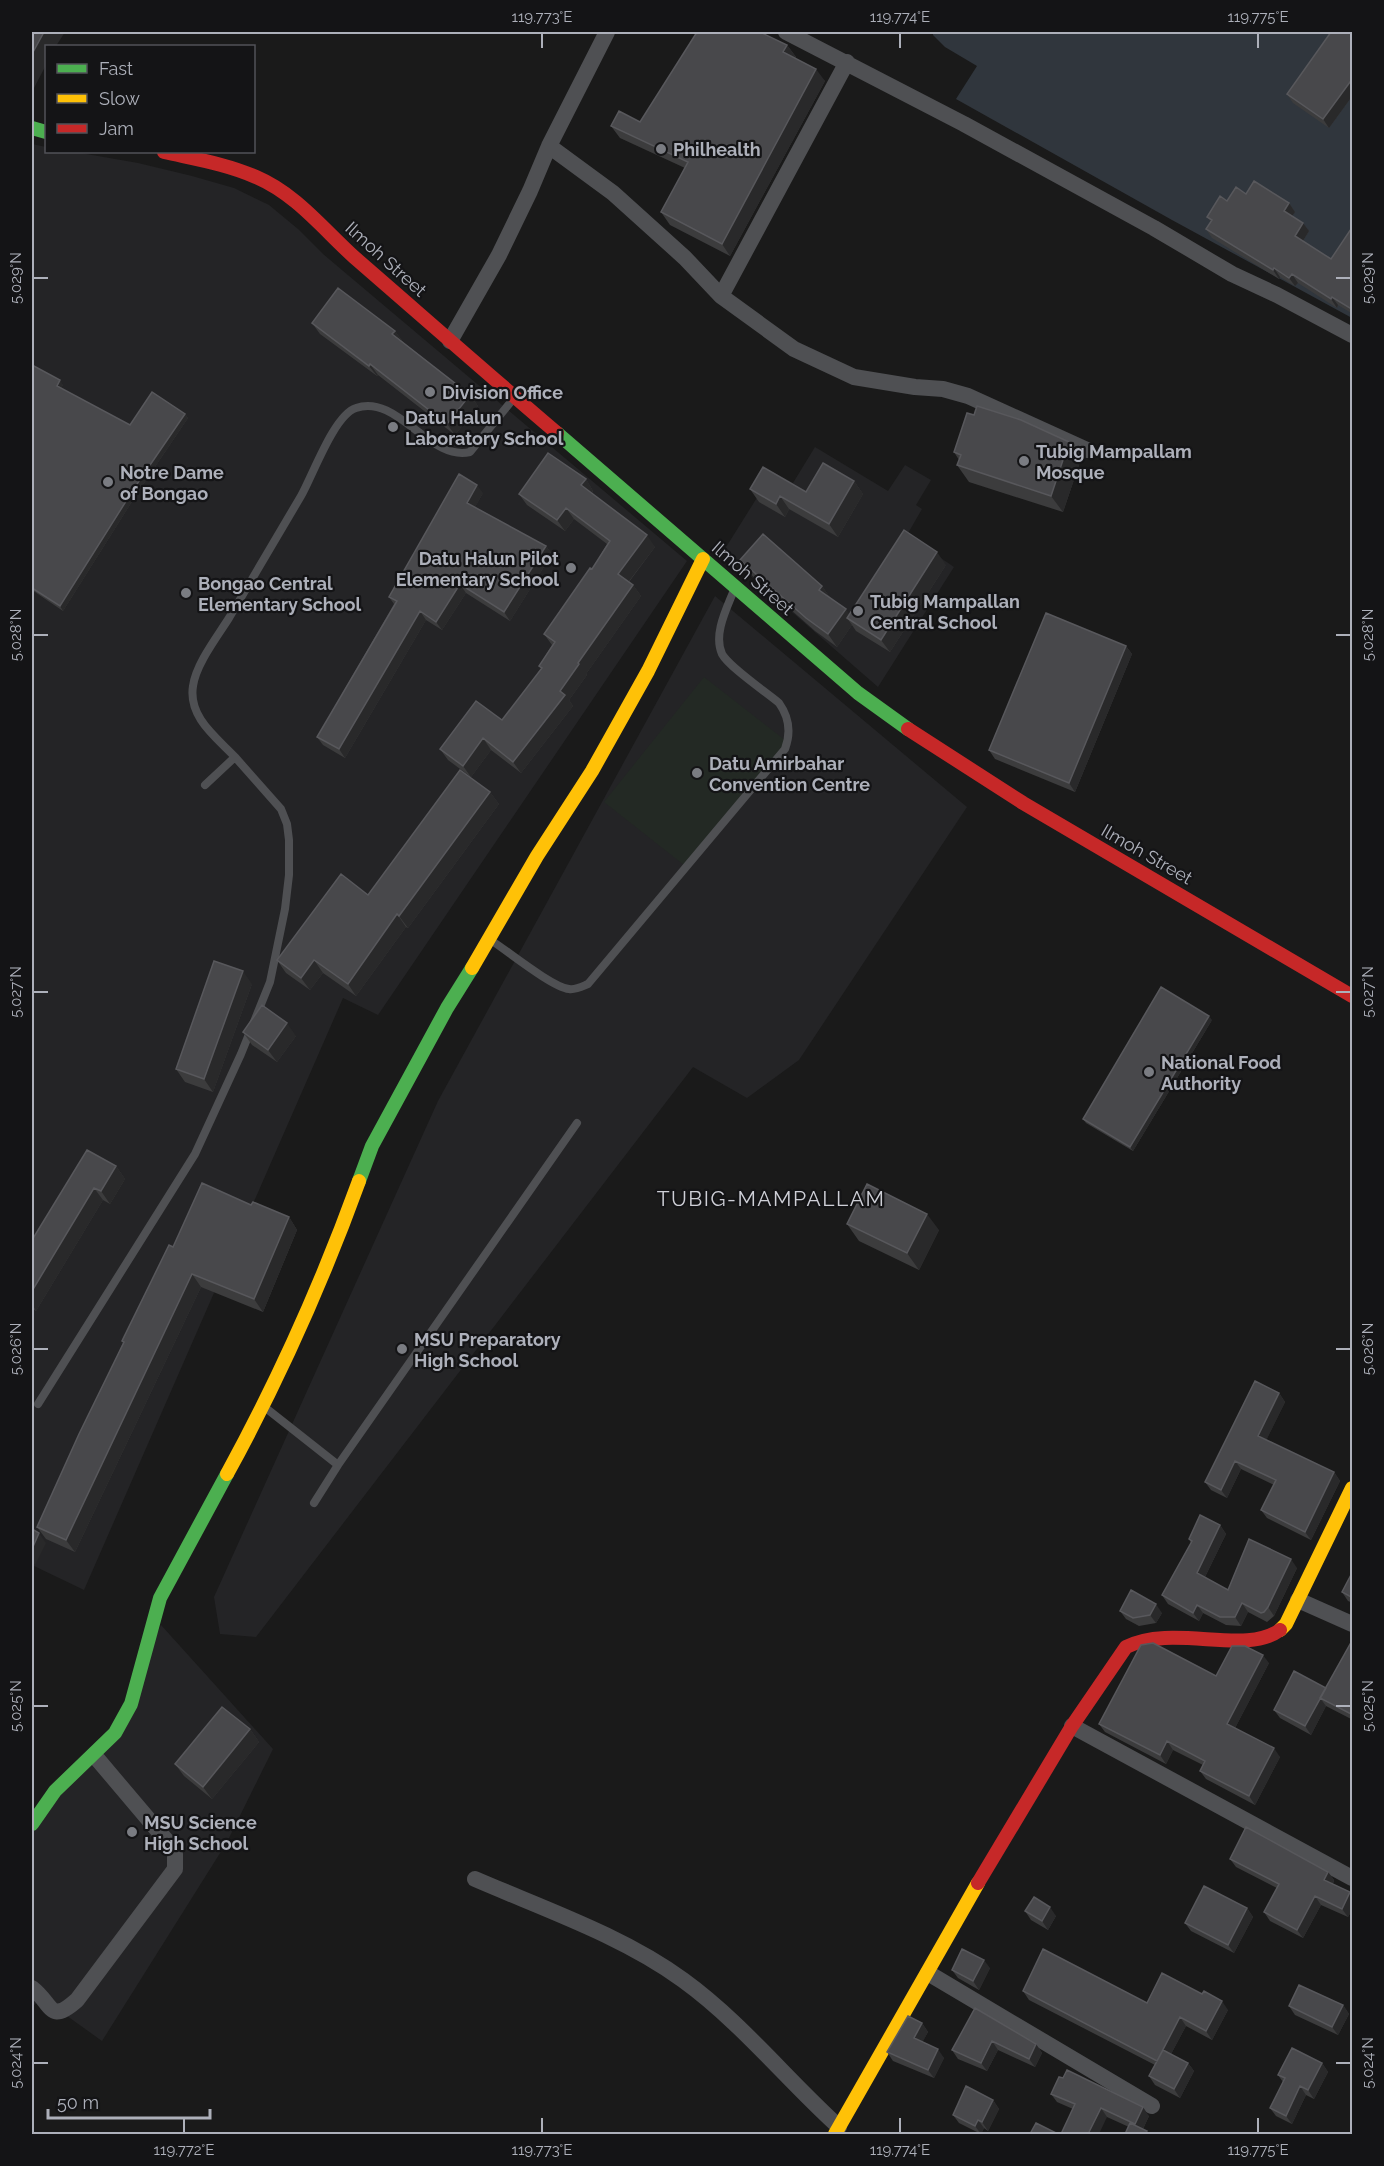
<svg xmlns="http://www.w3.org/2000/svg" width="1384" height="2166" font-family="Raleway,sans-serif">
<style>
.built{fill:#242426}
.green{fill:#232924}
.water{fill:#30363d}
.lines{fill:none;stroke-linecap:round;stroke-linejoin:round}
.lane{stroke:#4f5053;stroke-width:8}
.street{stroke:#4f5053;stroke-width:16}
.fast{stroke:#4caf50;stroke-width:14}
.slow{stroke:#ffc107;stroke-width:14}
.jam{stroke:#c62828;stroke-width:14}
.wall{fill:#3c3c3d}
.shaded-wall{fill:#29292a}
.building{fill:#48484b;stroke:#58585c;stroke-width:1.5}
.ticks{fill:none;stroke:#adb0ba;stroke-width:2}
.poi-dot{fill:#7a7c82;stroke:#141416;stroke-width:2}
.labels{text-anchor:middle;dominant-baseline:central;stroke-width:4.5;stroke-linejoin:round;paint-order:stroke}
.poi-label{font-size:18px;font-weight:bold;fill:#adb0ba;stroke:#141416;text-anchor:start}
.street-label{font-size:18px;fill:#adb0ba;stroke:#141416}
.quarter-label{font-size:21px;letter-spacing:1.5px;fill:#cecfd6;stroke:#141416}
.neatline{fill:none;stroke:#adb0ba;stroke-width:2}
.ticks-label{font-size:15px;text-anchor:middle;fill:#adb0ba}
</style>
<rect width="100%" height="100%" fill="#1a1a1a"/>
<path class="built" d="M32 144 46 147V152H75L138 163 192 176 234 188 269 205 298 229 323 254 687 561 378 1015 343 998 84 1590 32 1565Z
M815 447 888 491 905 465 931 480 916 505 922 509 907 535 954 567 878 687 723 552 773 472 793 483Z
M715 596 967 807 799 1060 747 1098 693 1067 256 1637 220 1634 214 1597 438 1101Z
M161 1625 273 1749 227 1842 102 2041 42 1998 32 2007V1822L112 1730Z"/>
<path class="green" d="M704 677 790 744 689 869 604 802Z"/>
<path class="water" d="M933 32H1352V318L1172 220 956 99 977 66 945 47 933 35Z"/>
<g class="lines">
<path class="lane" d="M205 785 235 757C216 737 188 717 193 686 196 664 217 637 229 618 253 577 277 537 301 496 313 475 334 415 356 408 397 393 430 462 470 452L514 398
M492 941C509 952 552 987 569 989 576 990 581 987 588 984L785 749C791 733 789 717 779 703 766 692 729 667 722 654 713 634 727 608 734 590
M38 1404 195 1154 241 1054 270 982 285 909 289 875V840L287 824 281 809 235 757
M267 1409 338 1465
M314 1503 338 1465 577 1123"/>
<path class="street" d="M786 32 964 124 1154 228 1232 274 1277 295 1352 335
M549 146 613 193 685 258 721 296 794 349 854 377 915 387 943 389 968 396 1087 450
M721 296 847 62
M450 341 499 255 530 191 549 146 607 32
M1298 1600 1352 1624
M1072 1726 1352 1878
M475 1879C544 1909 623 1936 683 1980 741 2022 786 2079 839 2127
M928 1973 1152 2106
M32 1988C53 2004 49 2025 77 2000L175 1869V1854L171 1846 94 1755"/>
<path class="fast" d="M32 128 46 132
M557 433 858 693 908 729
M359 1181 372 1146 447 1008 472 968
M32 1824 55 1791 115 1733 131 1704 160 1598 227 1474"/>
<path class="slow" d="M472 968 537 856 592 771 648 671 703 559
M227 1474C279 1379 322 1283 359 1181
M1280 1630 1286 1624 1352 1488
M835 2134 978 1883"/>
<path class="jam" d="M164 152C195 159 227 164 256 177 296 194 323 229 354 257 422 316 489 375 557 433
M908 729 1023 803 1352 996
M978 1883 1072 1726 1126 1647C1173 1623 1245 1656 1280 1630"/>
</g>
<path class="wall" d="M1353 32V95L1329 128 1293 103 1287 94Z
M787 45 796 57 795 58 825 81 730 256 670 225 661 212 685 168 620 138 611 126 640 122Z
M1246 194 1289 203 1295 212 1292 216 1303 223 1309 231 1303 241 1331 259 1353 226V314L1338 305 1337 308 1298 283 1295 286 1280 277 1279 279 1212 238 1206 229 1211 222 1207 217 1227 201Z
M312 323 395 331 403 342 470 395 478 406 455 435 378 375 377 376 320 334Z
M32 365 63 385 61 388 130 425 185 414 188 418 138 492 63 611 32 590Z
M954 452 1081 459 1063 512 969 482 957 465 959 460Z
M586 479 593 491 592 493 655 547 629 582 633 585 641 596 586 674 587 675 569 700 573 706 521 773 491 750 471 777 448 760 440 749 502 720 541 669 539 666 552 645 544 634 592 569 607 544 574 519 565 531 527 505 519 494Z
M854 481 863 494 838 537 789 509 785 517 759 502 750 489 806 492Z
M483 493 475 507 546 546 552 554 510 621 466 593 442 630 426 620 345 758 323 745 317 737 394 604 389 597Z
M740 560 822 586 831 599 849 614 946 565 890 652 856 631 852 625 837 647 815 631 748 572Z
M1126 646 1132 654 1075 792 995 759 989 750Z
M490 792 499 804 408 928 406 927 356 996 323 973 310 990 286 973 277 960 368 895Z
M252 984 213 1092 185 1082 176 1069Z
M1212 1020 1133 1151 1086 1123 1083 1119Z
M243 1032 296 1036 277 1062 252 1045Z
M116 1166 125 1179 110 1204 103 1200 36 1311 32 1308V1240Z
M251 1205 289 1217 297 1230 263 1312 201 1287 75 1552 46 1539 37 1527 123 1343 122 1341 173 1247Z
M847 1224 939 1230 919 1270 859 1241Z
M1279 1393 1285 1402 1266 1440 1334 1472 1340 1481 1311 1540 1267 1518 1261 1510 1274 1485 1241 1469 1227 1498 1211 1490 1205 1482Z
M1220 1525 1226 1534 1205 1577 1228 1590 1297 1568 1274 1616 1267 1622 1248 1612 1241 1626 1226 1625 1203 1613 1199 1621 1168 1604 1162 1595 1191 1543 1189 1539Z
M1353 1571V1603L1348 1601 1342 1592Z
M1120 1611 1162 1613 1156 1623 1139 1626 1126 1619Z
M1353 1639V1720L1326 1706 1311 1735 1280 1718 1274 1710 1326 1688Z
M1269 1663 1235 1728 1280 1757 1255 1805 1206 1779 1200 1771 1203 1765 1173 1750 1166 1764 1105 1732 1099 1724 1216 1676Z
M250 1729 259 1742 212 1799 184 1776 175 1764Z
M1230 1859 1328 1872 1334 1880 1333 1884 1353 1895V1908L1348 1917 1321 1905 1303 1938 1270 1921 1264 1912 1277 1888 1236 1867Z
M1247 1908 1253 1917 1234 1953 1191 1931 1185 1923Z
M1025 1911 1056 1916 1048 1930 1031 1920Z
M990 1968 979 1990 958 1978 952 1970Z
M1023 1991 1147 2003 1228 2010 1212 2040 1186 2026 1171 2054 1188 2063 1194 2071 1180 2098 1155 2085 1149 2076 1155 2065 1029 2000Z
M1343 2005 1349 2014 1338 2035 1295 2015 1289 2006Z
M975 2008 1036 2044 1042 2053 1035 2067 998 2050 987 2071 958 2059 952 2050Z
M922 2023 928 2032 922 2042 944 2058 934 2078 893 2061 887 2052Z
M1322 2063 1328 2072 1314 2099 1306 2095 1292 2124 1276 2116 1270 2108 1283 2082 1278 2075Z
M1051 2094 1149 2116 1143 2129 1129 2127 1107 2117 1073 2109 1057 2102Z
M993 2100 999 2109 988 2131 984 2128 981 2134 959 2123 953 2115Z"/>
<path class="shaded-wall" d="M44 32H65L56 46H46V65L34 88 32 84V54Z
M787 45 796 57 792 64 783 52Z
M816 69 825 81 730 256 722 244Z
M1353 78V95L1329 128 1323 119Z
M1289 203 1295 212 1290 219 1284 211Z
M1303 223 1309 231 1301 244 1295 236Z
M1274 268 1280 277 1279 279 1273 270Z
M1292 274 1298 283 1295 286 1289 278Z
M1332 297 1338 305 1337 308 1331 299Z
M395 331 403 342 392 334Z
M370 364 378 375 377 376 369 366Z
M60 380 63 385 60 390 57 386Z
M470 395 478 406 455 435 447 424Z
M185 414 188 418 138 492 63 611 60 606 135 487Z
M1069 442 1081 459 1063 512 1051 496Z
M586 479 593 491 589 497 581 485Z
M854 481 863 494 838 537 829 524Z
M477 485 483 493 473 511 467 503Z
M780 496 789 509 785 517 776 504Z
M566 508 574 519 565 531 557 520Z
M647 535 655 547 626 585 618 574Z
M546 546 552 554 510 621 504 612Z
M937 552 946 565 890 652 881 640Z
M460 584 466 593 442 630 436 622Z
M633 585 641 596 586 674 587 675 569 700 573 706 521 773 513 762 578 663Z
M822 586 831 599 819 590Z
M846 609 854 622 847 618 852 625 837 647 828 634Z
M420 611 426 620 345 758 339 749Z
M1126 646 1132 654 1075 792 1069 783Z
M483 738 491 750 471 777 463 766Z
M490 792 499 804 408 928 399 916Z
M397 914 406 927 356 996 348 984Z
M314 960 323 973 310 990 301 978Z
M243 971 252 984 213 1092 204 1079Z
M1209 1016 1212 1020 1133 1151 1130 1147Z
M287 1023 296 1036 277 1062 268 1050Z
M116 1166 125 1179 110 1204 101 1191Z
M94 1188 103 1200 36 1311 32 1304V1291Z
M927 1214 939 1230 919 1270 907 1253Z
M289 1217 297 1230 263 1312 254 1299Z
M192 1274 201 1287 75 1552 66 1540Z
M1279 1393 1285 1402 1264 1445 1258 1436Z
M1235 1461 1241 1469 1227 1498 1221 1490Z
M1334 1472 1340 1481 1311 1540 1305 1532Z
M1220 1525 1226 1534 1203 1581 1197 1573Z
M39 1533 46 1543 35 1565 32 1560V1549Z
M1291 1559 1297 1568 1274 1616 1268 1607Z
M1242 1603 1248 1612 1241 1626 1235 1617Z
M1156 1604 1162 1613 1156 1623 1150 1615Z
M1197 1605 1203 1613 1199 1621 1193 1613Z
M1263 1655 1269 1663 1233 1732 1227 1724Z
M1326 1688 1320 1698 1326 1706 1311 1735 1305 1726Z
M250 1729 259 1742 212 1799 203 1787Z
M1167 1741 1173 1750 1166 1764 1160 1755Z
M1274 1748 1280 1757 1255 1805 1249 1796Z
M1328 1872 1334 1880 1330 1888 1324 1880Z
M1350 1892 1353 1895V1908L1348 1917 1342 1909Z
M1315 1896 1321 1905 1303 1938 1297 1930Z
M1050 1907 1056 1916 1048 1930 1042 1921Z
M1247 1908 1253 1917 1234 1953 1228 1945Z
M984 1960 990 1968 979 1990 973 1981Z
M1222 2001 1228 2010 1212 2040 1206 2031Z
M1343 2005 1349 2014 1338 2035 1332 2027Z
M1180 2017 1186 2026 1163 2069 1157 2061Z
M922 2023 928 2032 920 2047 914 2038Z
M992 2041 998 2050 987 2071 981 2063Z
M1036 2044 1042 2053 1035 2067 1029 2059Z
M938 2049 944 2058 934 2078 928 2070Z
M1188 2063 1194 2071 1180 2098 1174 2089Z
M1322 2063 1328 2072 1314 2099 1308 2090Z
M1300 2086 1306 2095 1292 2124 1286 2116Z
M993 2100 999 2109 988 2131 982 2122Z
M1143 2107 1149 2116 1141 2133 1135 2124Z
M1101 2108 1107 2117 1099 2134H1088Z
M978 2120 984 2128 981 2134 975 2126Z"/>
<path class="building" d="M32 32H44L32 54Z
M697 32H760L787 45 783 52 816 69 722 244 661 212 688 162 611 126 619 111 640 122Z
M1331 32H1353V78L1323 119 1287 94Z
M1254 181 1289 203 1284 211 1303 223 1295 236 1331 259 1353 226V310L1332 297 1331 299 1292 274 1289 278 1274 268 1273 270 1206 229 1212 220 1207 217 1220 196 1227 201 1236 187 1246 194Z
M338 288 395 331 392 334 470 395 447 424 370 364 369 366 312 323Z
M32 365 60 380 57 386 130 425 152 392 185 414 135 487 60 606 32 588Z
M977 406 1021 420 1069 442 1051 496 957 465 961 455 954 452 967 413 974 415Z
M548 453 586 479 581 485 647 535 618 574 633 585 578 663 579 664 560 691 565 695 513 762 483 738 463 766 440 749 476 701 502 720 542 668 539 666 555 642 544 634 590 568 592 569 610 541 566 508 557 520 519 494Z
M823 463 854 481 829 524 780 496 776 504 750 489 763 467 806 492Z
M459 474 477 485 467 503 546 546 504 612 460 584 436 622 420 611 339 749 317 737 397 601 389 597Z
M904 530 937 552 881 640 847 618Z
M763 534 822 586 819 590 846 609 828 634 806 618 740 560Z
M1046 613 1126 646 1069 783 989 750Z
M460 770 490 792 399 916 397 914 348 984 314 960 301 978 277 960 341 874 368 895Z
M214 961 243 971 204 1079 176 1069Z
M1161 987 1209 1016 1130 1147 1083 1119Z
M262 1005 287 1023 268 1050 243 1032Z
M87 1150 116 1166 101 1191 94 1188 32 1291V1240Z
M202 1183 251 1205 253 1202 289 1217 254 1299 192 1274 66 1540 37 1527 79 1434 124 1342 122 1341 169 1245 173 1247Z
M867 1184 927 1214 907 1253 847 1224Z
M1255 1381 1279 1393 1258 1436 1334 1472 1305 1532 1261 1510 1276 1480 1235 1461 1221 1490 1205 1482Z
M1200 1515 1220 1525 1197 1573 1228 1590 1249 1539 1291 1559 1268 1607 1264 1612 1261 1613 1242 1603 1235 1617H1220L1197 1605 1193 1613 1162 1595 1192 1541 1189 1539Z
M32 1529 39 1533 32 1549Z
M1353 1571V1598L1342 1592Z
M1131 1590 1156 1604 1150 1615 1133 1618 1120 1611Z
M1353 1639V1715L1320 1698Z
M1153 1643 1216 1676 1232 1646H1245L1263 1655 1227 1724 1274 1748 1249 1796 1200 1771 1205 1761 1167 1741 1160 1755 1099 1724 1141 1645Z
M1294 1671 1326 1688 1305 1726 1274 1710Z
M222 1707 250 1729 203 1787 175 1764Z
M1246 1827 1328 1872 1324 1880 1350 1892 1342 1909 1315 1896 1297 1930 1264 1912 1279 1884 1230 1859Z
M1204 1886 1247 1908 1228 1945 1185 1923Z
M1034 1897 1050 1907 1042 1921 1025 1911Z
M962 1949 984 1960 973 1981 952 1970Z
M1043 1949 1147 2003 1162 1973 1202 1994 1204 1991 1222 2001 1206 2031 1180 2017 1157 2061 1023 1991Z
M1299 1985 1343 2005 1332 2027 1289 2006Z
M975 2008 1036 2044 1029 2059 992 2041 981 2063 952 2050Z
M908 2016 922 2023 914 2038 938 2049 928 2070 887 2052Z
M1292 2048 1322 2063 1308 2090 1300 2086 1286 2116 1270 2108 1285 2078 1278 2075Z
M1163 2050 1188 2063 1174 2089 1149 2076Z
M1067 2070 1143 2107 1135 2124 1101 2108 1088 2134H1061L1075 2104 1051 2094 1059 2077 1063 2078Z
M966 2086 993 2100 982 2122 978 2120 975 2126 953 2115Z
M1036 2123 1058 2134H1030Z
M1130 2123 1147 2131 1145 2134H1125Z"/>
<path class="ticks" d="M542 33V48M900 33V48M1258 33V48M33 278H48M1336 278H1351M33 635H48M1336 635H1351M33 992H48M1336 992H1351M33 1349H48M1336 1349H1351M33 1706H48M1336 1706H1351M33 2063H48M1336 2063H1351M184 2118V2133M542 2118V2133M900 2118V2133M1258 2118V2133"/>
<g class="poi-dot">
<circle cx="661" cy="149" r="6"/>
<circle cx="430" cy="392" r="6"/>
<circle cx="393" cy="427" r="6"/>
<circle cx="1024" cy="461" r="6"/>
<circle cx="108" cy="482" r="6"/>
<circle cx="571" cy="568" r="6"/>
<circle cx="186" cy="593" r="6"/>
<circle cx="858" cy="611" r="6"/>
<circle cx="697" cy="773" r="6"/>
<circle cx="1149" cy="1072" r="6"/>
<circle cx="402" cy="1349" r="6"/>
<circle cx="132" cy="1832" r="6"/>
</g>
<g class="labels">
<g class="poi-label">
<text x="673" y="149">Philhealth</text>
<text x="442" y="392">Division Office</text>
<text x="405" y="417">Datu Halun<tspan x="405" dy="21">Laboratory School</tspan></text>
<text x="1036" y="451">Tubig Mampallam<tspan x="1036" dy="21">Mosque</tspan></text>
<text x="120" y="472">Notre Dame<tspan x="120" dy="21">of Bongao</tspan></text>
<text x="559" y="558" text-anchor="end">Datu Halun Pilot<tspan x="559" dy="21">Elementary School</tspan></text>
<text x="198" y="583">Bongao Central<tspan x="198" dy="21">Elementary School</tspan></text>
<text x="870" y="601">Tubig Mampallan<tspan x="870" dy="21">Central School</tspan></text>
<text x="709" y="763">Datu Amirbahar<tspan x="709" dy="21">Convention Centre</tspan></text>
<text x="1161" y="1062">National Food<tspan x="1161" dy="21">Authority</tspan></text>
<text x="414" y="1339">MSU Preparatory<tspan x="414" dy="21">High School</tspan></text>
<text x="144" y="1822">MSU Science<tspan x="144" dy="21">High School</tspan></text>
</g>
<g class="street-label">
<text transform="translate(386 259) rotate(42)">Ilmoh Street</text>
<text transform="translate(753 578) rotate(41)">Ilmoh Street</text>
<text transform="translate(1147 854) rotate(30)">Ilmoh Street</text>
</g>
<g class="quarter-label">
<text x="771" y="1198">TUBIG-MAMPALLAM</text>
</g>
</g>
<rect width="1384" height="2166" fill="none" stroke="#141416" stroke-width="66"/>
<rect x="45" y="45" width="210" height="108" fill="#141416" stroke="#515258" stroke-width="1.5"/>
<rect x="57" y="64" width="30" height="9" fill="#4caf50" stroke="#515258" stroke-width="1.5"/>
<text x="99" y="75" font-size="18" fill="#adb0ba">Fast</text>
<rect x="57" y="94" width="30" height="9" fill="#ffc107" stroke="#515258" stroke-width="1.5"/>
<text x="99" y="105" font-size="18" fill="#adb0ba">Slow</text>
<rect x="57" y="124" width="30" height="9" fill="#c62828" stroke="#515258" stroke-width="1.5"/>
<text x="99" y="135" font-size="18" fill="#adb0ba">Jam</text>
<path d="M48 2109v9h162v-9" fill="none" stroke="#adb0ba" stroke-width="3"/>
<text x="57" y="2109" font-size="18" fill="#adb0ba" stroke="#141416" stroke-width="4.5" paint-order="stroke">50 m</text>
<rect x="33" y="33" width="1318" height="2100" class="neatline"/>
<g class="ticks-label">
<text x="542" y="22">119.773°E</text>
<text x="900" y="22">119.774°E</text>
<text x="1258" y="22">119.775°E</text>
<text transform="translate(16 278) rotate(-90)" y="5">5.029°N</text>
<text transform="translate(1368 278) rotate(-90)" y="5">5.029°N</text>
<text transform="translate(16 635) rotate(-90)" y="5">5.028°N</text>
<text transform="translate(1368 635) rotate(-90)" y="5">5.028°N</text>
<text transform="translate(16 992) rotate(-90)" y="5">5.027°N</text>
<text transform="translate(1368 992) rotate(-90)" y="5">5.027°N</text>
<text transform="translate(16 1349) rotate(-90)" y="5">5.026°N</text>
<text transform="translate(1368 1349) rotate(-90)" y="5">5.026°N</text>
<text transform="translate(16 1706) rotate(-90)" y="5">5.025°N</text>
<text transform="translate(1368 1706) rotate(-90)" y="5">5.025°N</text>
<text transform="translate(16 2063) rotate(-90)" y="5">5.024°N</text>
<text transform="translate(1368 2063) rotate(-90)" y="5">5.024°N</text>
<text x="184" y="2155">119.772°E</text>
<text x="542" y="2155">119.773°E</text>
<text x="900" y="2155">119.774°E</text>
<text x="1258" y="2155">119.775°E</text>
</g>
</svg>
